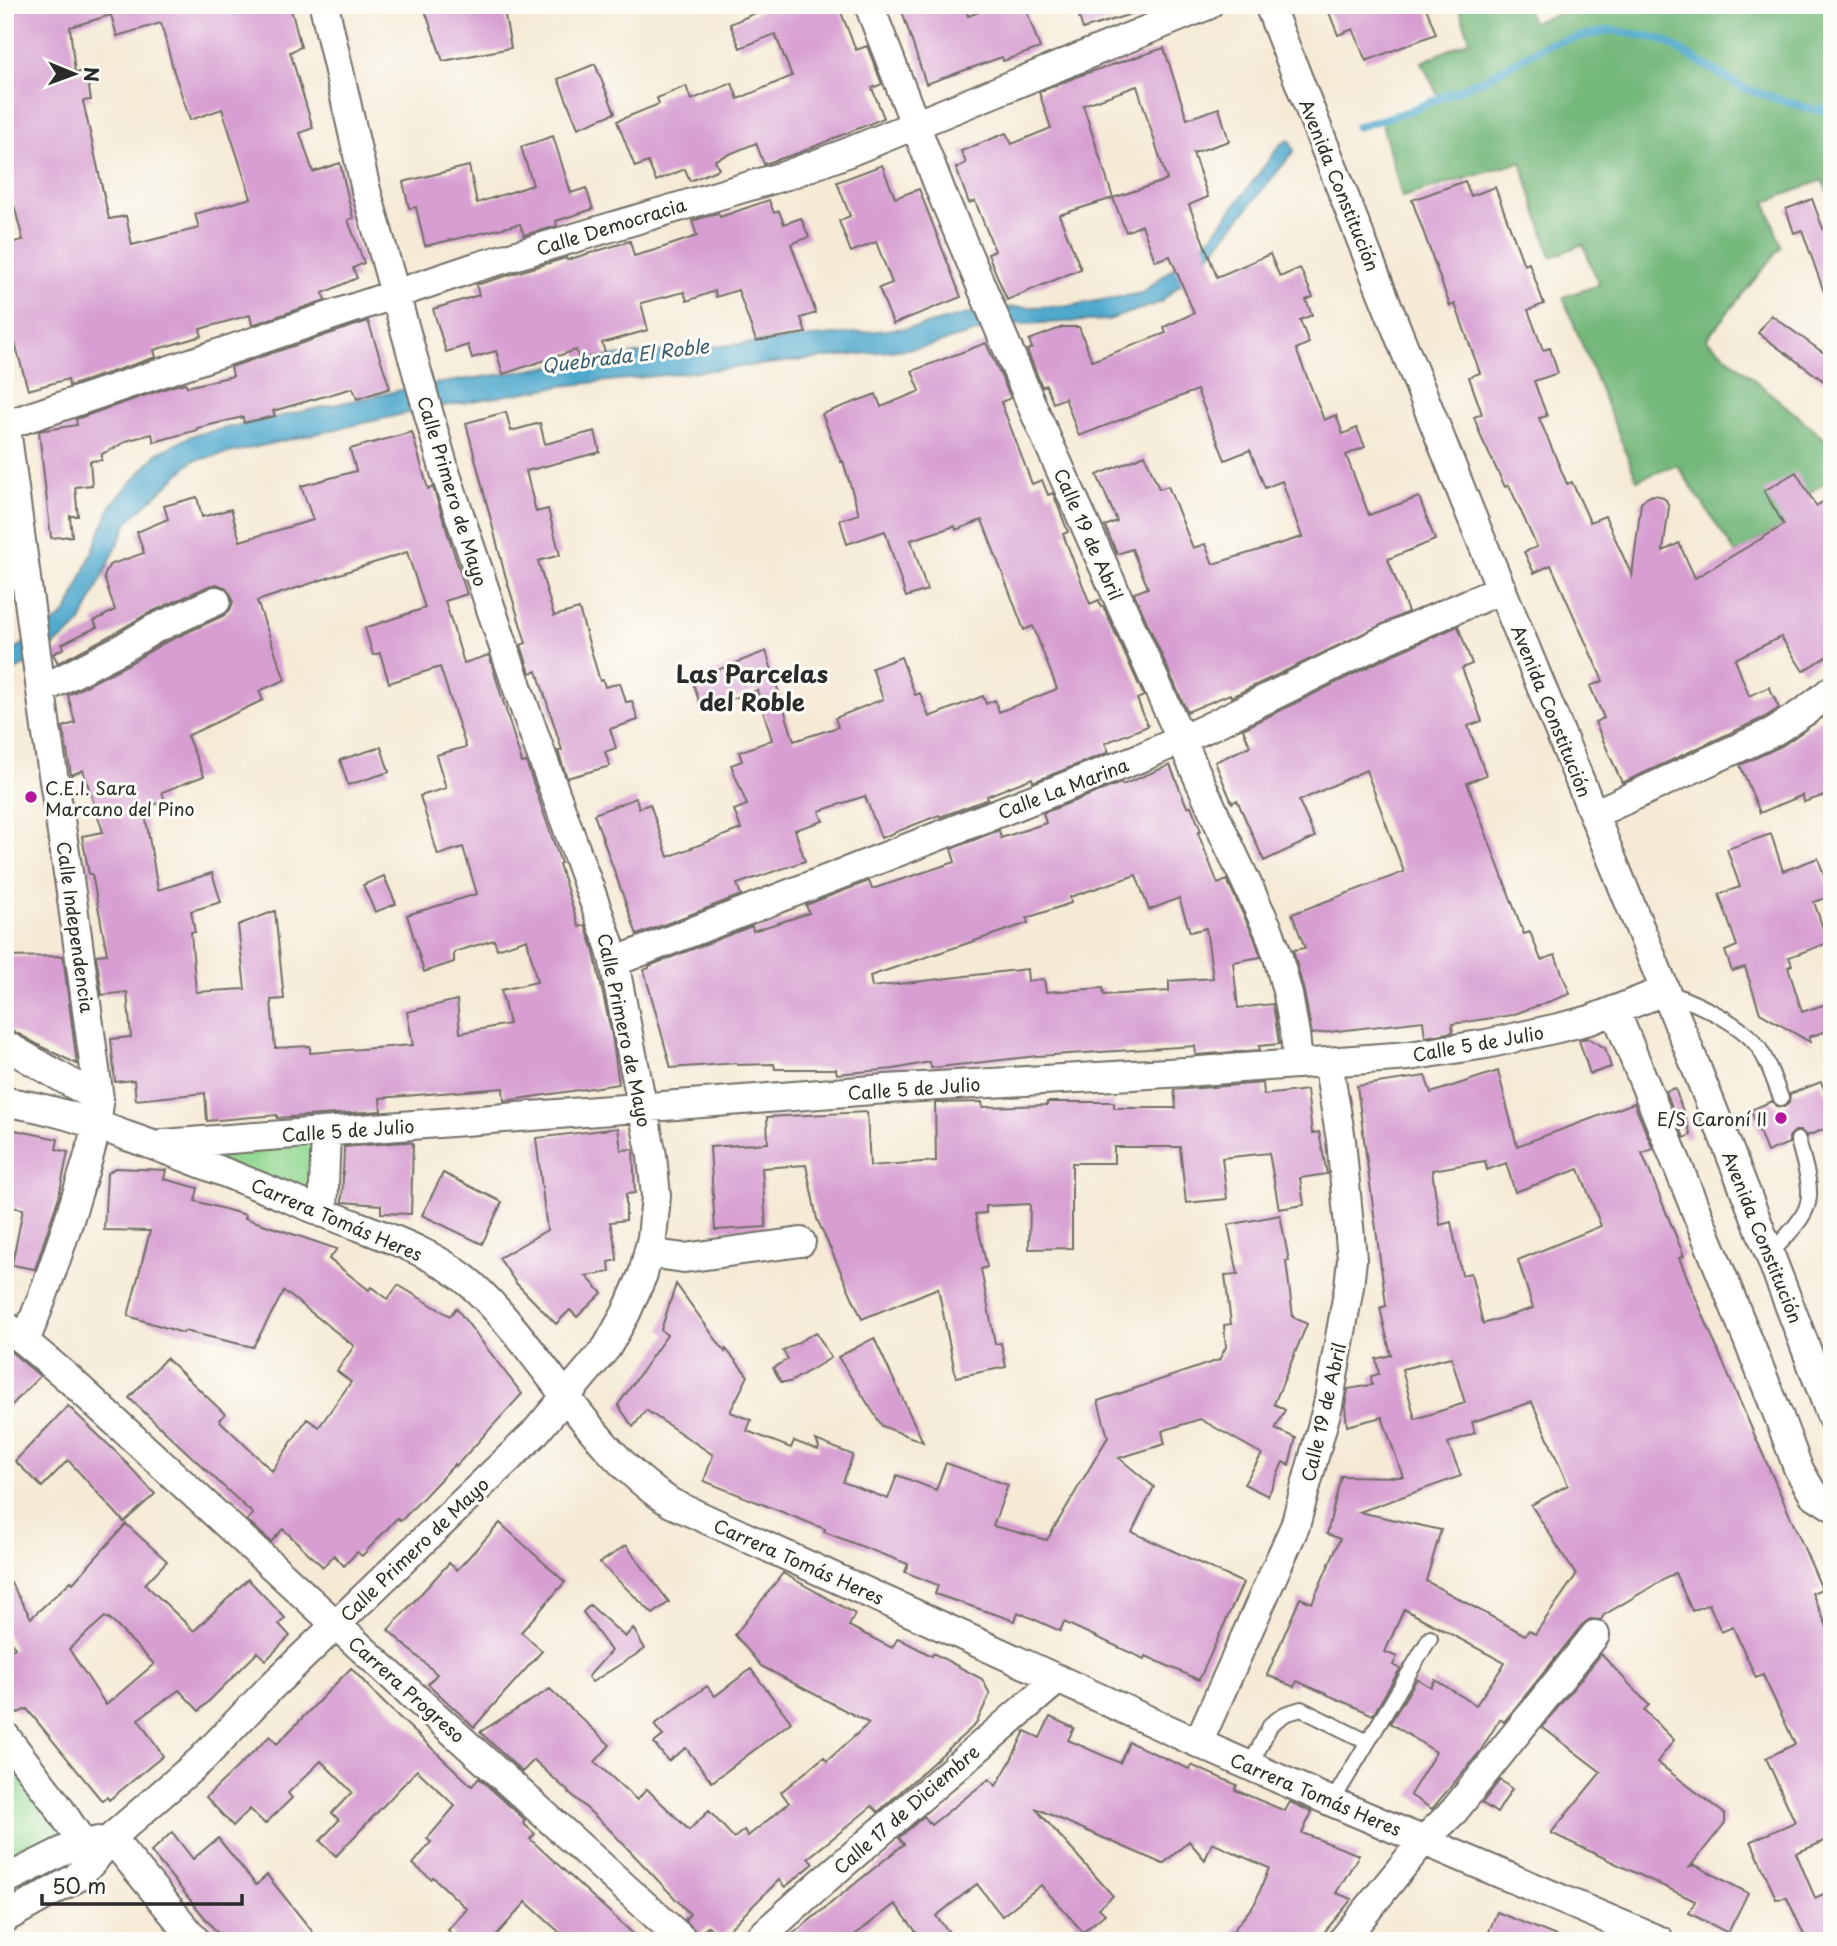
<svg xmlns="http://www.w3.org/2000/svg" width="1837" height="1946" font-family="'Playpen Sans',sans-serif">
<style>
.green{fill:#92d892;stroke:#5e825e;stroke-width:2}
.forest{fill:#75b87c;stroke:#507254;stroke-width:2}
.water{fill:#4fa9cd;stroke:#3d6a7c;stroke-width:2}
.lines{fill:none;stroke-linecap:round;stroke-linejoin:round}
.stream{stroke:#4fa9cd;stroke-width:8}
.building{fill:#d79fd1;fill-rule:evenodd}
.lane-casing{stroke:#726e67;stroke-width:18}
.street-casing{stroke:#726e67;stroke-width:32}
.lane{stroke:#fff;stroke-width:14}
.street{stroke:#fff;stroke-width:28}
.poi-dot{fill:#b5179e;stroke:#fdfcf7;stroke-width:2.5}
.labels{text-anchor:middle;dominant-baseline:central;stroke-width:6;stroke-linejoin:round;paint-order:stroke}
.street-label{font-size:18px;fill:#2b2b2b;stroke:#fdfcf7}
.poi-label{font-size:18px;fill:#2b2b2b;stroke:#fdfcf7;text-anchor:start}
.water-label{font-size:19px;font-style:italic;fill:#395d6c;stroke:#fdfcf7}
.district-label{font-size:24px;font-weight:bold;fill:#2b2b2b;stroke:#fdfcf7}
</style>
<rect width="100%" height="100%" fill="#fdfcf7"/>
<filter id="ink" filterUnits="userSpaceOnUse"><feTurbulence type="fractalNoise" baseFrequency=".0143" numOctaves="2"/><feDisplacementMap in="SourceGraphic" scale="14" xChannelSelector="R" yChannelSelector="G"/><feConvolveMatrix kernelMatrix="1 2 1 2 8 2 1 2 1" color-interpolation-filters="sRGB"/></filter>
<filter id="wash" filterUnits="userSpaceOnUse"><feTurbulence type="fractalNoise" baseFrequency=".00686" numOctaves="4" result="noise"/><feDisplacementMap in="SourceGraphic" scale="28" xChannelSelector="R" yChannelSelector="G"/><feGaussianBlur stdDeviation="1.57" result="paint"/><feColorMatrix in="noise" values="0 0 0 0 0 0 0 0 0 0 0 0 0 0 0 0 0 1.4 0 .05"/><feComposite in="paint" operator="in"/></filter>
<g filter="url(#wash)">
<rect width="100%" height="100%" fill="#f5ead6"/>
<path class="green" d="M326 1132 323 1213 155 1145Z
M5 1736 94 1860 5 1917Z"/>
<path class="forest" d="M1458 5H1525L1532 22 1590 5H1692L1708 9 1714 5H1832V200L1822 180 1766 202 1781 247 1706 339 1832 445V477L1808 494 1784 525 1736 554 1677 465 1637 480 1563 297 1599 285 1583 244 1551 257 1521 162 1402 197 1381 120 1409 111 1439 98 1422 62 1470 40Z"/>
<path class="water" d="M1289 140 1294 151 1202 264 1161 302 1108 320 1001 325 925 347 561 386 426 409 193 461 129 520 81 622 76 628 37 659 5 675V654L10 653 63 616 69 608 112 504 158 453 193 435 420 386 511 373 605 357 917 327 991 308 1068 306 1142 293 1211 237 1281 144Z"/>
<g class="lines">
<path class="stream" d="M1357 127 1409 111 1487 78 1547 44 1611 30 1661 39 1745 89 1815 110 1832 109"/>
</g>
<g id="blocks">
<path class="building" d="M5 5H290L301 47 290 52 313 128 300 133 313 172 340 163 353 218 348 220 364 263 353 268 357 278 323 293 325 300 252 325 250 315 200 329 202 336 154 350 156 357 69 386 68 379 28 390 6 310 11 309 5 288V244L23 240 13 201 5 203V83L13 82 7 32H5ZM111 15 117 36 161 23 174 72 190 120 222 109 251 198 195 214 199 228 132 245 126 216 109 219 83 101 91 100 86 71 75 73 70 27Z
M423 5H503L511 48 443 61Z
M774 5H838L856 50 867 46 882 84 872 88 884 118 798 153 764 164 756 143 715 160 719 169 690 181 685 169 656 181 648 162 635 167 617 121 659 104 657 98 686 86 691 100 732 83 738 99 792 76 775 34 740 48 730 24Z
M900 5H964L968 16 999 5H1017L1019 12 1026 9 1040 48 1003 61 1002 57 926 84Z
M1075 5H1144V10L1083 29Z
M1326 5H1425L1436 34 1366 61 1353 29 1338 35Z
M1164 48 1187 119 1219 108 1229 141 1193 153 1208 197 1189 205 1217 277 1270 254 1280 277 1300 268 1313 297 1306 300 1312 315 1300 320 1309 343 1296 349 1324 420 1336 415 1343 434 1357 428 1365 447 1346 455 1369 515 1419 497 1435 540 1388 559 1408 612 1231 697 1230 694 1187 712 1134 593 1148 588 1132 549 1117 554 1105 526 1117 521 1097 475 1145 455 1159 489 1168 486 1193 548 1205 544 1213 564 1302 537 1282 481 1265 488 1250 450 1225 460 1197 390 1079 436 1065 398 1053 403 1046 385 1042 387 1027 350 1032 348 1029 340 1063 327H1079L1092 361 1166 333 1164 327 1194 313 1170 256 1155 261 1142 225 1126 232 1113 198 1059 215 1081 269 1007 300 988 254 995 251 975 201 969 203 956 168 966 163 961 151 1006 133 1012 144 1051 128 1039 92 1081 75ZM1137 86 1167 180 1113 198 1083 105Z
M595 64 615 113 578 128 558 79Z
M553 136 571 193 586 188 593 209 556 221 557 226 524 235 520 224 425 246 416 207 409 208 403 182 469 166 477 203 533 185 521 147Z
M882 165 895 198 919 189 961 297 893 324 879 288 892 283 876 242 851 252 839 221 850 216 837 182Z
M1465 181 1471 196 1495 187 1524 265 1529 263 1544 304 1528 310 1543 350 1550 348 1558 373 1534 381 1547 416 1539 418 1567 484 1572 482 1590 522 1605 516 1632 576 1641 503 1646 498 1653 495 1660 496 1666 500 1669 507 1663 551 1679 543 1695 578 1784 525 1764 491 1796 472 1816 506 1824 501 1832 515V653L1803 671 1781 637 1735 659 1749 696 1769 687 1779 708 1765 717 1622 783 1595 722 1604 718 1590 686 1603 681 1551 565 1534 573 1524 552 1537 547 1509 485 1505 487 1482 439 1474 417 1482 414 1469 377 1480 373 1455 304 1450 306 1412 200Z
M1812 199 1832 253V305L1829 306 1802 230 1794 233 1786 209Z
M769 200 774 213 779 211 784 224 801 218 809 237 791 244 816 313 801 318 806 333 756 341 738 290 716 297 715 291 687 301 684 292 641 303 648 330 602 343 606 356 579 359 576 350 503 374 496 351 472 358 468 345 446 352 433 309 479 295 476 285 566 258 567 260 630 241 634 256 655 250 697 236 692 221 718 213 720 217Z
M1771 315 1832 359V387L1758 333Z
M368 321 390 388 357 399 353 388 273 411 275 416 244 423 243 417 197 428V430L154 442 152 434 129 440 102 454V460L90 461 92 485 75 487 78 516H70L72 536 51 538 39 431 77 425 76 419 173 386 186 383 187 387 233 376 231 367Z
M986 343 1011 398 1001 402 1032 484 1042 480 1048 495 1053 493 1068 532 1063 534 1090 604 1099 600 1101 607 1103 606 1144 696 1137 699 1148 726 1105 743 1109 752 1033 782 1032 778 987 796 988 799 940 817 939 815 881 838 865 796 819 811 823 821 795 830 805 861 737 884 741 895 637 935 594 814 636 798 639 808 650 804 668 857 741 829 734 810 747 805 731 765 742 761 739 752 772 740 757 690 702 710 692 680 766 651 794 741 838 727 835 718 883 699 872 668 901 657 915 695 920 693 929 717 983 696 986 704 995 700 999 712 1057 689 1033 626 1024 630 982 520 956 530 955 526 911 540 927 590 906 597 885 531 847 544 840 520 859 514 843 461 841 462 822 414 876 394 881 407 920 391 912 371Z
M506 412 511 431 540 423 545 444 595 431 600 452 526 471 536 512 548 509 560 555 538 561 554 616 579 609 600 681 603 680 605 687 620 683 626 702 632 701 638 720 610 729 616 748 605 752 610 766 567 778 558 751 562 750 537 671 530 673 521 645 526 643 504 571 466 423Z
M412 432 428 489 433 487 467 594 445 601 464 663 489 655 522 763 526 762 561 863 559 864 579 927 585 925 593 948 612 1036 619 1084 504 1101 503 1088 380 1098 381 1111 277 1118V1115L207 1121 205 1093 136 1100 134 1080 115 1082 111 1039 131 1037 127 992 102 995 96 955 107 954 92 874H89L82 836 103 832 83 770 71 775 63 727 75 723 68 695 129 664 162 644 223 616 230 610 233 602 231 595 225 587 217 584 209 586 147 614 113 634 58 663 53 654 64 648 62 644 97 627 94 621 115 610 104 577 109 565 144 553 137 532 168 519 164 506 197 497 202 517 231 509 240 541 313 520 301 486 356 471 350 449ZM407 552 425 608 365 628 373 655 380 653 389 683 440 667 466 747 436 755 446 788 420 796 438 855 463 847 477 894 407 915 424 972 454 962V952L494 940 497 949 527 939 537 982 501 990 509 1024 460 1033 457 1000 407 1012 413 1045 310 1053V1046L275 1048 271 1000 284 999 275 911 238 925 245 989 196 992 191 932H195L191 911 221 902 212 873 158 890 144 808 165 801 162 792 204 776 187 736 263 700 259 691 285 680 257 601Z
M1458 626 1472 664 1462 668 1482 721 1468 726 1486 775 1467 783 1524 934 1530 932 1541 960 1555 955 1570 994 1512 1015 1452 1024 1453 1032 1425 1037 1423 1021 1312 1034 1304 992 1293 950 1305 948 1292 914 1404 872 1366 770 1299 801 1315 837 1264 861 1237 800 1232 803 1215 762 1250 746 1243 729 1394 654Z
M1832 711V793L1804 802 1803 795 1760 813 1740 765 1782 746Z
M381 747 389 772 348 785 340 760Z
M1170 765 1187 807 1191 806 1201 831 1198 833 1218 884 1227 880 1254 937 1261 957 1233 962 1238 1008 1273 1004 1279 1044 1259 1046 1260 1050 1196 1055 1195 1046 1037 1056 931 1068 930 1062 894 1069 837 1074 836 1069H775L774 1064 737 1065V1063L671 1068 644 970 649 968V966L752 926 753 931 809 913 806 905 869 881 872 889 955 862 951 849 999 830 1001 838 1046 823 1043 813 1121 783 1122 785ZM1136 875 1149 910 1179 898 1190 932 1206 928 1213 978 1169 981V991L1104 995 1103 988 1046 992 1044 979 1028 981 1027 969 872 987 870 976 1028 923 1027 918 1071 903 1070 897Z
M1771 834 1783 871 1818 858 1831 896 1814 902 1828 943 1789 957 1792 965 1788 967 1802 1012 1832 1002V1029L1809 1037 1810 1042 1760 1013 1745 967 1732 971 1725 951 1737 946 1719 894 1740 887 1727 849Z
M384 876 396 904 375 912 363 885Z
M63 956 77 1064 44 1048 13 1031 5 1028V957Z
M1588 1038 1605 1048 1611 1067 1590 1074 1579 1040Z
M1498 1071 1517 1146 1634 1103 1653 1149 1642 1153 1684 1256 1679 1258 1730 1379 1822 1589 1812 1593 1832 1638V1838L1796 1853 1815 1898 1832 1890V1941H1807L1787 1898 1776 1899 1751 1841 1795 1822 1766 1758 1795 1744 1763 1675 1756 1678 1733 1627 1721 1632 1709 1604 1692 1611 1675 1573 1604 1615 1601 1620 1590 1619 1582 1625 1504 1722 1500 1719 1479 1753 1432 1809 1410 1795 1436 1752 1390 1723 1417 1679 1431 1687 1435 1680 1476 1705 1505 1663 1404 1609 1385 1652 1397 1657 1393 1665 1400 1669 1373 1715 1297 1681 1294 1687 1267 1675 1300 1598 1312 1603 1340 1539 1327 1534 1341 1476 1403 1477 1382 1417 1347 1426 1345 1406 1348 1389 1372 1385 1371 1376 1379 1374 1376 1359 1391 1355 1380 1308 1386 1306 1385 1297 1357 1086 1425 1076 1431 1093ZM1485 1161 1487 1170 1506 1163 1515 1192 1579 1169 1601 1226 1518 1260 1533 1308 1483 1324 1471 1273 1462 1275 1451 1222 1440 1225 1432 1170ZM1451 1357 1465 1403 1415 1419 1402 1369ZM1532 1402 1568 1485 1531 1505 1576 1575 1535 1634 1529 1630 1525 1635 1426 1581 1441 1530 1359 1512 1461 1476 1448 1443 1475 1433 1472 1422Z
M1821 1082 1826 1093 1832 1090V1126L1807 1136 1801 1131H1795L1789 1137V1143L1767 1152 1751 1110 1772 1101 1776 1106 1784 1107 1789 1103 1790 1094Z
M1263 1083 1264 1095 1307 1090 1312 1133 1319 1132 1327 1174 1300 1178 1304 1205 1279 1209 1269 1153 1222 1158 1227 1199 1186 1203 1180 1147H1114V1163H1072V1248L1029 1249 1030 1204 986 1206V1213L975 1214 987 1267 981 1269 995 1344 1001 1343 1006 1367 956 1377 938 1288 862 1319 817 1219 806 1165 762 1168 766 1227 715 1230 710 1147 768 1143 767 1117 867 1112 870 1166 936 1161 935 1103 982 1102 983 1107 1047 1105V1102H1114V1108H1176L1174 1090Z
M1675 1088 1691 1135 1684 1138 1666 1091Z
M5 1128 58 1139 56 1149 68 1152 59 1196 35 1269 12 1265 23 1209 5 1206Z
M618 1128 621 1150 633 1149 635 1193 626 1194V1220L610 1222 616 1248 617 1260 609 1262 610 1272 586 1276 602 1293 577 1317 570 1310 556 1324 516 1283 499 1258 547 1230 536 1138Z
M404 1142 413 1143 411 1214 381 1213V1205L342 1202 344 1147Z
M115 1168 166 1170 164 1179 198 1188 195 1201 246 1215 245 1218 337 1249 329 1259 369 1290 371 1287 388 1299 398 1285 450 1316 456 1308 522 1394 456 1466 455 1464 401 1521 397 1518 362 1556 357 1552 344 1566 334 1555 323 1567 283 1529 271 1542 247 1520 253 1514 129 1398 166 1358 225 1414 219 1420 272 1471 307 1419 319 1427 351 1382 337 1371 354 1346 284 1291 253 1347 184 1331 183 1333 128 1316 150 1231 104 1230 107 1174Z
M443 1173 502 1202 482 1244 422 1215Z
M1280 1215 1289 1261H1286L1293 1317 1307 1324 1274 1404 1285 1410 1275 1429 1296 1438 1289 1465 1283 1462 1268 1496 1244 1484 1262 1454 1200 1419 1162 1431 1165 1444 1119 1458 1154 1487 1132 1532 1243 1583 1199 1680 1146 1656 1144 1659 1064 1622 1060 1631 1018 1612 1015 1621 935 1594 938 1585 905 1572 908 1564 824 1532 825 1529 704 1481 713 1455 646 1410 633 1427 618 1405 667 1335 661 1330 676 1284 725 1352 726 1349 748 1376 730 1412 751 1420 747 1431 791 1448 794 1441 818 1450 819 1447 816 1440 853 1455 843 1482 888 1499 897 1475 936 1490 946 1463 1008 1485 993 1526 1047 1540 1108 1437 1098 1401 1219 1360 1226 1347 1224 1325 1231 1324 1225 1275 1238 1274 1228 1225Z
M816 1332 831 1358 790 1382H781L773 1368 788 1359 783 1351Z
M874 1338 923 1442 882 1426 838 1357Z
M5 1347 40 1376 5 1412Z
M68 1406 118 1454 155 1494 124 1522 68 1460 42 1487 15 1461Z
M500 1523 565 1582 521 1632 542 1651 474 1727 428 1684 437 1674 388 1630 449 1563 457 1570Z
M126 1524 167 1561 145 1584 194 1631 248 1579 285 1618 279 1624 290 1636 266 1660 258 1652 199 1711 179 1690 138 1719 163 1756 109 1800 107 1797 102 1801 27 1709 18 1713 5 1700V1653L15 1648 5 1631V1573L31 1618 71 1581 73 1583ZM105 1617 108 1619 109 1618 154 1664 106 1705 69 1649Z
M626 1545 669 1602 653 1614 600 1563Z
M783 1573 855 1614 849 1626 892 1648 898 1638 932 1656 933 1653 982 1679 990 1694 976 1724 878 1812 872 1806 838 1834 808 1858 813 1864 785 1887 779 1880 720 1938 708 1926 699 1935 685 1920 690 1914 609 1829 534 1760 522 1772 480 1732 550 1689 610 1745 595 1762 637 1800 647 1789 689 1830 709 1811 734 1838 744 1830 748 1836 789 1803 781 1792 824 1757 827 1761 869 1723 761 1666 735 1635Z
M590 1605 625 1637 633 1628 645 1649 592 1682 588 1677 611 1651 583 1612Z
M1601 1654 1649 1705 1644 1710 1674 1740 1657 1762 1725 1814V1823L1690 1867 1695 1865 1748 1893 1728 1933 1689 1913 1695 1901 1551 1833 1601 1772 1542 1727Z
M351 1668 383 1702 472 1786 479 1778 525 1820 523 1823 535 1834 530 1839 641 1941H569L526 1902 491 1941H459L448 1930 467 1909 433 1877 431 1879 413 1864 431 1842 427 1839 455 1806 417 1770 336 1856 320 1841 339 1820 332 1813 352 1792 321 1761 288 1793 292 1798 265 1824 250 1809 233 1826 206 1797 270 1736 277 1744Z
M751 1669 791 1722 712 1782 686 1748 668 1761 654 1743 663 1736 654 1725 707 1686 715 1696Z
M1050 1717 1074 1728 1068 1740 1120 1763 1129 1742 1189 1769 1191 1765 1237 1785 1235 1790 1285 1811 1290 1802 1312 1812 1302 1833 1359 1855 1336 1893 1352 1899 1317 1941H1225L1255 1903 1269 1868 1212 1843 1205 1860 1189 1841 1163 1864 1035 1808 1113 1896 1099 1908 1105 1914 1083 1932 1041 1885 1002 1916 977 1884 936 1916 948 1931 935 1941H923L895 1904 847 1941H784L904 1844 899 1838 924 1816 931 1825 989 1779 996 1786 1010 1762 1025 1731 1040 1738Z
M1500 1780 1512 1789 1497 1813 1482 1803Z
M172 1832 193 1859 218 1838 256 1885 267 1875 320 1941H224L151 1852Z
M1497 1912 1566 1940V1941H1485Z"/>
</g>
</g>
<g filter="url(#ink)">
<use href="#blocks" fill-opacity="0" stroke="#726e67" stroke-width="2"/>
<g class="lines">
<defs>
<path id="lane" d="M1667 992C1696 1003 1741 1022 1759 1048 1769 1063 1774 1081 1781 1098
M1770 1254C1816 1205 1816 1205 1798 1140
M1250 1766 1271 1724 1285 1714 1301 1709 1368 1742
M1332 1802 1430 1638"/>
<path id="street" d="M869 5 942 194 1036 415 1224 835 1269 931 1278 957 1288 995 1295 1034 1298 1064
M1269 5C1335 174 1401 342 1469 510 1592 812 1718 1112 1832 1418
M5 421 46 728 72 899 99 1099C98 1130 88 1159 79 1188 63 1240 46 1291 25 1341
M6 425 476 267 787 175 844 154 1208 5
M41 690 121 649 154 629 216 601
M1594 814 1773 732 1807 710 1832 690
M614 962 1142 757 1207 728 1387 639 1502 589
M1615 1010 1779 1417 1798 1468 1813 1494 1832 1506
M5 1045 99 1099
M5 1102C48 1107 87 1121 127 1136 192 1158 256 1185 320 1211 369 1232 431 1248 472 1285 543 1350 589 1451 671 1503L1198 1743 1332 1802 1660 1941
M164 1144 886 1089 1185 1072 1409 1056 1486 1044 1558 1028 1590 1020 1664 991
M323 1213 326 1132
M648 1253 684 1258 801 1242
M5 1325 68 1378 420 1702 684 1941
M5 1736 55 1802 94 1860
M1198 1743 1295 1526 1328 1405 1349 1287 1352 1259 1341 1140 1328 1062
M111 1838 196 1941
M5 1880 67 1849 98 1841
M5 1918 76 1878 94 1860 111 1838 201 1760 270 1688 534 1434 607 1347 626 1313 643 1274 652 1238 656 1196 652 1156 614 962 609 943 520 695 445 472 366 190 324 5
M756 1941 814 1889 1058 1679
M1342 1941 1423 1841 1454 1811 1595 1635"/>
</defs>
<use href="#lane" class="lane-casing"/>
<use href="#street" class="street-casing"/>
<use href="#lane" class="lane"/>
<use href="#street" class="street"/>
</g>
</g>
<g class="poi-dot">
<circle cx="31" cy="797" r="7"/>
<circle cx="1781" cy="1118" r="7"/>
</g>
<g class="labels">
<g class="street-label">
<text transform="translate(1340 185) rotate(68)">Avenida Constitución</text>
<text transform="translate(611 226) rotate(-17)">Calle Democracia</text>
<text transform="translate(453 491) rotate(73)">Calle Primero de Mayo</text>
<text transform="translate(1089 534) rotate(66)">Calle 19 de Abril</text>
<text transform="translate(1552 711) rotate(68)">Avenida Constitución</text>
<text transform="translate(1063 788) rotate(-21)">Calle La Marina</text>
<text transform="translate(76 927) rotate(82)">Calle Independencia</text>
<text transform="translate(625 1030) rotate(78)">Calle Primero de Mayo</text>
<text transform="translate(1478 1043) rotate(-10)">Calle 5 de Julio</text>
<text transform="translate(914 1088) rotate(-4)">Calle 5 de Julio</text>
<text transform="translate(348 1130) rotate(-4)">Calle 5 de Julio</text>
<text transform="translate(337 1219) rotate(23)">Carrera Tomás Heres</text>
<text transform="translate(1763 1237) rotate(68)">Avenida Constitución</text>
<text transform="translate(1323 1412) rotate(-77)">Calle 19 de Abril</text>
<text transform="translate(414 1549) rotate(-44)">Calle Primero de Mayo</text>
<text transform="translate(799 1561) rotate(24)">Carrera Tomás Heres</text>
<text transform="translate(407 1689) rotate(42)">Carrera Progreso</text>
<text transform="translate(1316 1794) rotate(23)">Carrera Tomás Heres</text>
<text transform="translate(906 1809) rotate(-41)">Calle 17 de Diciembre</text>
</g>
<g class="poi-label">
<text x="45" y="787">C.E.I. Sara<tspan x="45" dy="21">Marcano del Pino</tspan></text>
<text x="1767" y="1118" text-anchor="end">E/S Caroní II</text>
</g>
<g class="water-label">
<text transform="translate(625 355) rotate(-7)">Quebrada El Roble</text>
</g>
<g class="district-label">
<text x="752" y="673">Las Parcelas<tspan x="752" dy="28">del Roble</tspan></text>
</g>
</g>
<rect width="1837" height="1946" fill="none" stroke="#fdfcf7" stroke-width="28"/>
<g transform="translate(74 74) rotate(91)" stroke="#fdfcf7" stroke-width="5" paint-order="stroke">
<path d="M0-5L12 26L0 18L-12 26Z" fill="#2b2b2b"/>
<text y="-10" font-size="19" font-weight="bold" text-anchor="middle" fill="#2b2b2b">N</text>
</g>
<path d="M42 1894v10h200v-10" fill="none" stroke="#2b2b2b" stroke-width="3.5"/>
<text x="52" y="1894" font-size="21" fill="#2b2b2b" stroke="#fdfcf7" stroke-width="5" paint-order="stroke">50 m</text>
</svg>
